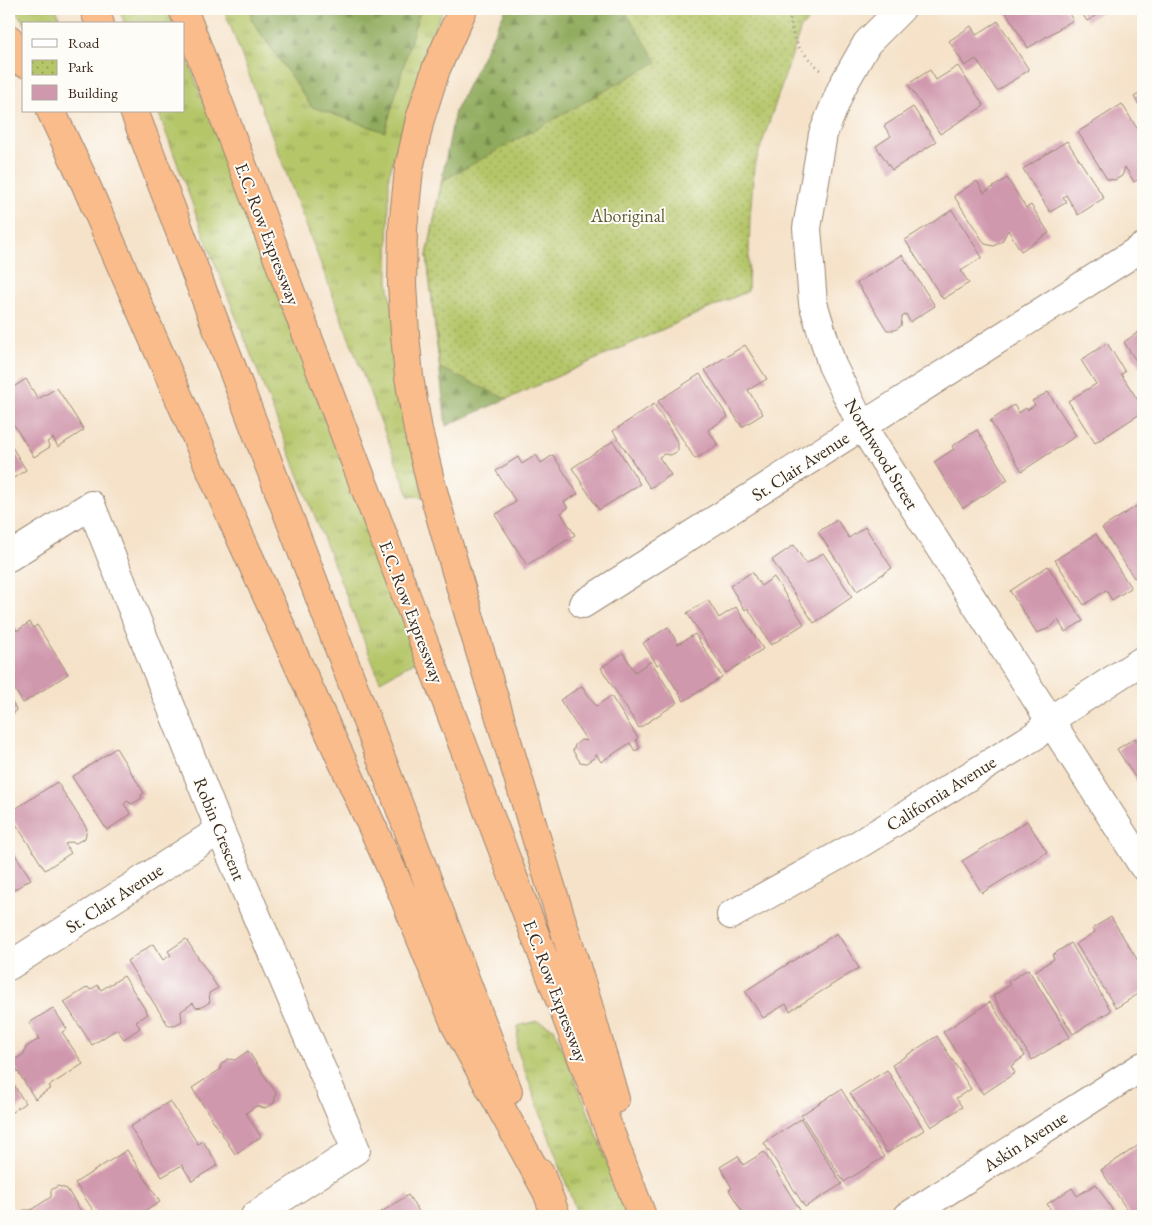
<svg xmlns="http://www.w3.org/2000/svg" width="1152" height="1225" font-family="'EB Garamond',serif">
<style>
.grass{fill:url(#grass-tufts);stroke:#787844}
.forest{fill:url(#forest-firs);stroke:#666a3e}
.park{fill:url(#park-dots);stroke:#787844}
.building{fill:#d098ad}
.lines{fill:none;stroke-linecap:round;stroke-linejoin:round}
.minor-casing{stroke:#988674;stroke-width:30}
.highway-casing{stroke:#988674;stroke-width:30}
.path{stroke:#988674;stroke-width:3;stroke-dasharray:1 4;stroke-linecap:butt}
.minor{stroke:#fff;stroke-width:28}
.highway{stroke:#fabc8b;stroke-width:28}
.labels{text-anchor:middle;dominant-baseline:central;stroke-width:4;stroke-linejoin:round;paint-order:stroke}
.park-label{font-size:18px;fill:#605934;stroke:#fdfcf7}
.street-label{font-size:18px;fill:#3b2a1e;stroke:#fdfcf7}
</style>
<defs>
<pattern id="grass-tufts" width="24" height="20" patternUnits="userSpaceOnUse" patternTransform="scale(1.25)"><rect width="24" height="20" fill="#b5c669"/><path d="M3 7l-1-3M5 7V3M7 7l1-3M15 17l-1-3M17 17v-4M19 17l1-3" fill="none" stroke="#94a156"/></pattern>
<pattern id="forest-firs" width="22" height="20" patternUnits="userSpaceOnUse" patternTransform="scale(1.25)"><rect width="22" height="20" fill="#90ab5d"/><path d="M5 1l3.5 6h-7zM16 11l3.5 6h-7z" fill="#778b4c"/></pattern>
<pattern id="park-dots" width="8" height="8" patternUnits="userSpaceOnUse" patternTransform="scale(1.25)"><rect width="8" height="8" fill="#b5c669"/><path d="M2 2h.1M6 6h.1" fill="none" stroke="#94a156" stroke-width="1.8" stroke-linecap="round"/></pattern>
</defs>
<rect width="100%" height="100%" fill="#fdfcf7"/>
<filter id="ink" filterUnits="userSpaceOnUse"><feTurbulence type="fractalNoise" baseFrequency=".02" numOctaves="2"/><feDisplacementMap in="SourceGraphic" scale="10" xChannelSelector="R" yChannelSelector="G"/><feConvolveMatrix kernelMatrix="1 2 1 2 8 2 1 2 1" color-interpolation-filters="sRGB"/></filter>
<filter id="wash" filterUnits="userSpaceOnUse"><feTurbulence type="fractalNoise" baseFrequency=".0096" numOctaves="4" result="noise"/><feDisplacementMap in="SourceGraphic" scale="20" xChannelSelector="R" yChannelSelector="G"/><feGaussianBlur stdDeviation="1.12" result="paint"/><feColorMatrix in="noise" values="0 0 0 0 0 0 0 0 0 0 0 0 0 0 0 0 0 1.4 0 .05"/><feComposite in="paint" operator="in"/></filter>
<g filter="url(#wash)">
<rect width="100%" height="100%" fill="#f5e2c9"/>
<path class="grass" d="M14 9H56L62 24H25Z
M119 9H168L174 24H125Z
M224 9H444L429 39 389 175 388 281 423 497 409 496Z
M184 50 418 660 380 681 206 241 158 111H184Z
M537 1021 554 1028 592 1121 627 1216H578L517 1049 518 1026Z"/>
<path class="forest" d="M252 9H421L413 32 385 132 312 107 251 19Z
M506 9H624L658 62 748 291 446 426 427 256 455 111Z"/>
<path class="park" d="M624 9H819L801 28 754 167 750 217 748 291 507 399 440 368 427 256 442 181 657 62Z"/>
<g id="blocks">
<path class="building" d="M1004 9H1066L1073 20 1028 48Z
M1079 9H1106L1087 21Z
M998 21 1029 70 997 91 976 59 965 66 949 41 971 26 976 35Z
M958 66 984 106 940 134 908 84 930 70 936 80Z
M1143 91V111L1134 97Z
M1122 104 1143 138V176L1134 182 1125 167 1122 176 1115 180 1107 179 1078 132Z
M913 107 936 142 892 170 876 146 891 136 884 126Z
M1067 141 1104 198 1078 215 1066 195 1063 197 1067 202 1050 212 1023 169Z
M1007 178 1026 208 1031 205 1049 233 1021 251 1008 230 1002 241 994 246 985 244 954 196 977 181 984 193Z
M952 210 982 257 961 271 969 283 943 299 905 240Z
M902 255 935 306 910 322 906 314 902 317 901 326 895 330H887L857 283Z
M1143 329V372L1124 342Z
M1107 343 1125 372 1121 374 1143 408V412L1095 443 1068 401 1096 384 1081 360Z
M745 345 767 379 748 390 763 414 742 427 705 370Z
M700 374 728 417 708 430 718 445 695 459 658 401Z
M26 379 38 399 57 388 84 430 58 447 53 438 47 442 50 447 34 457 9 417V390Z
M1048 392 1076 436 1022 471 990 421 1014 405 1019 413 1026 408 1027 410 1035 405 1032 401Z
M654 404 678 443V451L671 455 664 454 659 457 671 475 650 488 613 431Z
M977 430 1008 480 963 508 934 462 954 449 952 446Z
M613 441 640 484 599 510 572 468Z
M9 442 26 470 9 481Z
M536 455 541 463 553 455 578 494 564 502 568 508 561 513 575 535 527 565 495 515 516 502 496 471 518 457 522 464Z
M1143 502V572L1134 578 1102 528Z
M837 520 849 538 865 527 892 568 857 591 818 532Z
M1096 534 1131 588 1112 600 1106 590 1084 605 1055 560Z
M794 545 806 564 823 553 852 597 814 623 772 560Z
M1048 566 1083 621 1065 632 1058 620 1050 628 1037 633 1010 591Z
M752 572 761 586 774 577 804 624 771 645 748 608 745 610 730 586Z
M708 600 719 618 736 607 763 649 726 673 687 613Z
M30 622 33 628 37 625 68 674 23 703 9 680V631L15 627 17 631Z
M668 627 678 644 695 634 722 677 684 701 660 663 657 665 643 643Z
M623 653 635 672 651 661 677 703 639 728 601 668Z
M582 686 596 706 611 696 638 738 636 740 640 748 635 751 630 743 601 762 596 754 594 758 586 763 580 762 573 751 575 745 581 740 587 741 560 700Z
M9 697 16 709 14 714 9 717Z
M1135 738 1137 742 1143 738V790L1117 749Z
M116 748 144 793 141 795 142 798 132 804 127 801 124 804 131 814 107 830 72 777Z
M57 782 87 829 85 838 76 843 70 842 65 844 71 853 45 870 9 813Z
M1027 821 1047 852 982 893 962 861Z
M9 845 31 879 9 893Z
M1111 917 1143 969V991L1116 1008 1076 944 1095 932 1093 928Z
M837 933 859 968 790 1011 786 1004 763 1018 745 991Z
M186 939 218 988 209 993 210 1002 202 1007 196 1008 193 1003 181 1011 182 1021 175 1025H168L127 961 153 944 163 960 171 955 168 951Z
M1071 943 1111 1011 1073 1034 1035 971 1054 959 1052 955Z
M1028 969 1070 1037 1032 1060 993 996 1010 985 1008 982Z
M124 976 148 1014 136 1022 140 1028 124 1039 117 1029 92 1045 64 1002 88 987 90 990 98 985 101 990Z
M990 1002 1025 1056 1011 1066 1015 1073 983 1094 943 1032Z
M53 1008 67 1029 62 1032 83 1064 49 1086 51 1088 35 1099 12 1062 24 1054 26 1047 39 1039 29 1023Z
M937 1036 971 1089 956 1098 962 1107 931 1127 892 1065Z
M248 1051 276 1093 274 1103 265 1108 256 1106 246 1113 261 1137 235 1154 192 1088 221 1069V1064L228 1059 235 1060Z
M887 1070 924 1130 887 1153 850 1093Z
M9 1077 25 1103 9 1114Z
M841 1089 884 1157 844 1182 801 1115Z
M170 1101 198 1144 203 1141 218 1165 192 1181 182 1165 162 1177 130 1127Z
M801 1119 842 1184 805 1207 764 1143Z
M1139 1145 1143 1151V1216H1131L1101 1170Z
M127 1150 160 1202 137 1216H97L75 1183Z
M764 1152 800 1210 791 1216H745L729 1190 732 1188 720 1167 738 1156 743 1165Z
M1096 1184 1116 1216H1055L1047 1204 1072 1188 1077 1196Z
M58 1186 67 1189 84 1216H15L16 1215 24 1210H31L51 1197V1190Z
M408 1195 422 1216H382L380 1213Z"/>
</g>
</g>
<g filter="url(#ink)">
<use href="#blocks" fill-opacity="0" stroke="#988674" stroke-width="1"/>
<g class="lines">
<defs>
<path id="minor" d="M901 9 867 43 842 87 823 134 807 228 813 303 832 365 862 426 1143 866
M9 557 91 505 220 830 356 1150 255 1216
M583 604 1143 247
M731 915 861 843 1036 735 1050 720 1143 660
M9 966 220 830
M908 1216 1143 1066"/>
<path id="highway" d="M94 9 100 24
M183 9 642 1216
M463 9 436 69 420 119 409 169 403 228 402 284 405 334 409 377 418 430 431 484 460 585 549 880 589 1008 615 1099
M9 39 24 63
M51 111 85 183 236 528 402 892 456 1026 546 1190
M134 111 508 1091
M540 1173 556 1216"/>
</defs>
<use href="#minor" class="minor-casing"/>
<use href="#highway" class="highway-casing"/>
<path class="path" d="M788 9 793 35 800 49 820 70"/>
<use href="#minor" class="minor"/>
<use href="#highway" class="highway"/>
</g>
</g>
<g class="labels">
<g class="park-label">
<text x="628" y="215">Aboriginal</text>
</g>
<g class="street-label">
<text transform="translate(268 234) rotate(69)">E.C. Row Expressway</text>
<text transform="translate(882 454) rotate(59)">Northwood Street</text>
<text transform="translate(800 466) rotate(-33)">St. Clair Avenue</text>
<text transform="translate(412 612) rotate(69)">E.C. Row Expressway</text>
<text transform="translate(941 793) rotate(-32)">California Avenue</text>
<text transform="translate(220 829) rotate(68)">Robin Crescent</text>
<text transform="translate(114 898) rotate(-33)">St. Clair Avenue</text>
<text transform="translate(556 991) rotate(69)">E.C. Row Expressway</text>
<text transform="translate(1025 1141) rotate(-33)">Askin Avenue</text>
</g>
</g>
<rect width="1152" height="1225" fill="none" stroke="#fdfcf7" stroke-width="30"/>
<rect x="22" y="22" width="162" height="90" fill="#fdfcf7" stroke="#afa8a0"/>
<rect x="32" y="39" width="25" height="8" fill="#ffffff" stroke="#afa8a0"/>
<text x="68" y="48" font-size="15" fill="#3b2a1e">Road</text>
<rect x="32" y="60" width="25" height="15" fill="url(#park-dots)" stroke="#afa8a0"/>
<text x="68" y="72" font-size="15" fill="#3b2a1e">Park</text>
<rect x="32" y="85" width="25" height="15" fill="#d098ad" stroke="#afa8a0"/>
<text x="68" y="98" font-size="15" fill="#3b2a1e">Building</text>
</svg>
